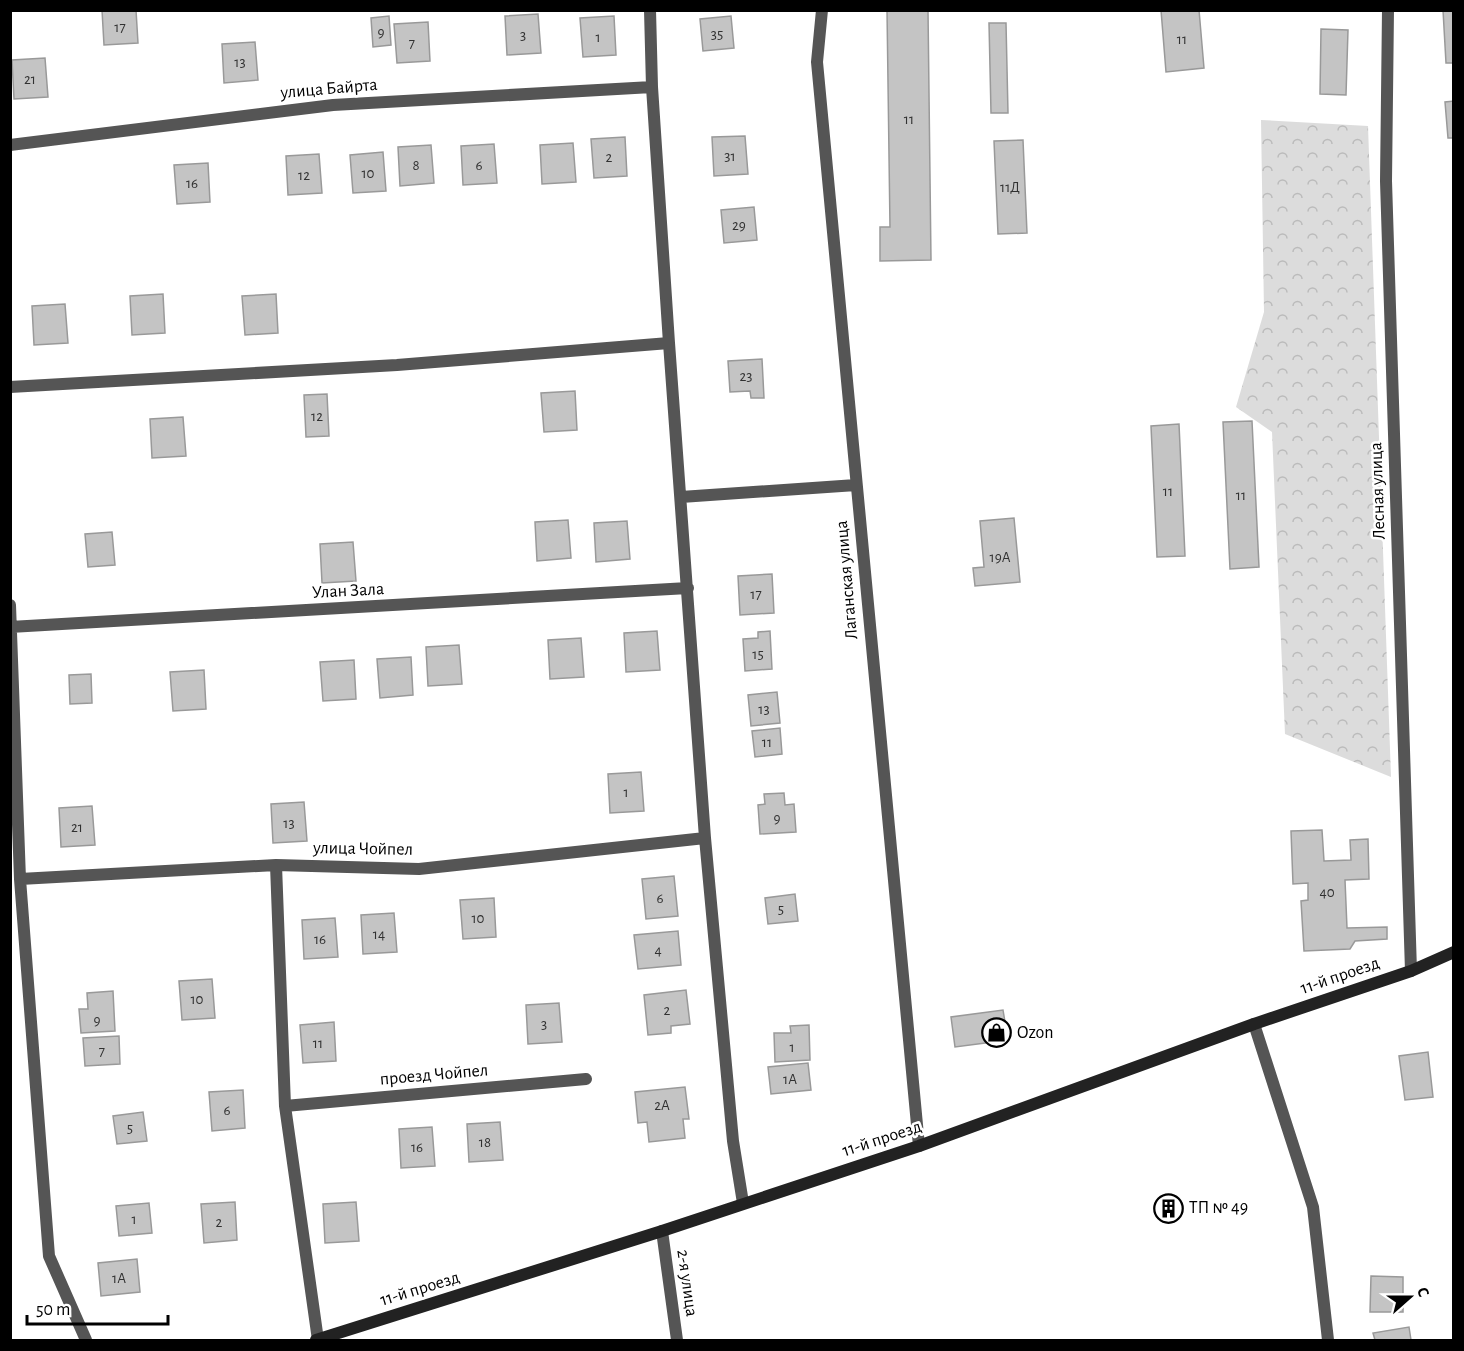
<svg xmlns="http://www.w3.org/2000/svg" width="1464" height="1351" font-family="'Alegreya Sans',sans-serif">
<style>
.forest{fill:url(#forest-crowns)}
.building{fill:#c4c4c4;stroke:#999;stroke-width:1.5}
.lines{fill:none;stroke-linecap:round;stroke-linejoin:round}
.street{stroke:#555;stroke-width:12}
.secondary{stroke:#222;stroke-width:12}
.labels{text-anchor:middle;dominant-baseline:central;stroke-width:5;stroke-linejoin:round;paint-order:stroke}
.number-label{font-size:15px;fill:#313131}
.street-label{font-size:18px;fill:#000;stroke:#fff}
.poi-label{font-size:18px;fill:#000;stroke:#fff;text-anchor:start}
</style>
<defs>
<pattern id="forest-crowns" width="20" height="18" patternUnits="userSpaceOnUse" patternTransform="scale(1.5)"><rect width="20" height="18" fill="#dcdcdc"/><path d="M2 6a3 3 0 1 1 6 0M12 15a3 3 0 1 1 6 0" fill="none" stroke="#bbb"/></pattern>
</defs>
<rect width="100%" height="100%" fill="#fff"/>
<path class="forest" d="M1261 120 1368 126 1391 777 1285 734 1272 432 1236 407 1264 312Z"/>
<path class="building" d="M102 10H136L138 43 104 45Z
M887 10H928L931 260 880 261V227H890Z
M1161 10H1199L1204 68 1166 72Z
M1443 10H1454V63H1446Z
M538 14 541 53 507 55 505 16Z
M389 16 391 45 373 47 371 18Z
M614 16 616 55 583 57 580 18Z
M731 16 734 48 703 51 700 19Z
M428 22 430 61 397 63 394 24Z
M989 23H1006L1008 113H991Z
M1321 29 1348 30 1346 95 1320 94Z
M255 42 258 80 224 83 222 44Z
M45 58 48 97 14 99 12 60Z
M1454 101V138H1448L1445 102Z
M745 136 748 174 714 176 712 137Z
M625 137 627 176 594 178 591 139Z
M1023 140 1027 233 998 234 994 141Z
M573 143 576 182 542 184 540 145Z
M494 144 497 183 463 185 461 146Z
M431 145 434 183 400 186 398 147Z
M383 152 386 191 353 193 350 155Z
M319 154 322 193 288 195 286 156Z
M208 163 210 202 177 204 174 165Z
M754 207 757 240 724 243 721 210Z
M163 294 165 333 132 335 130 296Z
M276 294 278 333 245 335 242 296Z
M65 304 68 343 34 345 32 306Z
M762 359 764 398H751L750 391 730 392 728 361Z
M575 391 577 430 544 432 541 393Z
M327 394 329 436 306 437 304 395Z
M183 417 186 456 152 458 150 419Z
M1252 421 1259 567 1230 569 1223 422Z
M1179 424 1185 556 1157 557 1151 426Z
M1014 518 1020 582 975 586 973 568 984 567 980 521Z
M568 520 571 558 537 561 535 522Z
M627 521 630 559 596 562 594 523Z
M112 532 115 565 88 567 85 534Z
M353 542 356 581 322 583 320 544Z
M772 574 774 613 740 615 738 576Z
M657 631 660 670 626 672 624 633Z
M770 631 772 669 745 671 743 639 758 638V632Z
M581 638 584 677 550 679 548 640Z
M459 645 462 684 428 686 426 647Z
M411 657 413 695 380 698 377 659Z
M354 660 356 699 323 701 320 662Z
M204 670 206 709 173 711 170 672Z
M91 674 92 703 70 704 69 675Z
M777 692 780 723 751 726 748 695Z
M780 728 782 754 755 757 752 731Z
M641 772 644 811 610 813 608 774Z
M784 793 785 805 794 804 796 832 760 834 758 805 765 804 764 794Z
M304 802 307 841 273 843 271 804Z
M92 806 95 845 61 847 59 808Z
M1322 830 1324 861 1351 860 1350 840 1368 839 1369 879 1345 880 1347 928 1387 927V939L1355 941 1350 949 1304 951 1301 901 1308 900V883L1293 884 1291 831Z
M674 876 678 916 646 919 642 879Z
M795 894 798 921 768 924 765 898Z
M494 898 496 937 463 939 460 900Z
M394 913 397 952 363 954 361 915Z
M335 918 338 957 304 959 302 920Z
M678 931 681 965 638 969 634 935Z
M212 979 215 1018 182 1020 179 981Z
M686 990 690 1024 671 1026V1033L648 1035 644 995Z
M113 991 115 1031 81 1033 79 1009H88L87 993Z
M559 1003 562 1042 528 1044 526 1005Z
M1003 1010 1008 1040 955 1047 951 1017Z
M334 1022 336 1061 303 1063 300 1025Z
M809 1025 810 1060 775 1062 774 1033H791L790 1026Z
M119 1036 120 1064 85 1066 83 1038Z
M1428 1052 1433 1097 1405 1100 1399 1056Z
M808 1063 811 1090 771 1094 768 1067Z
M685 1087 689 1119H683L685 1138 649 1142 647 1122 638 1123 635 1092Z
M243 1090 245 1128 212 1131 209 1092Z
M143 1112 147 1141 117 1144 113 1116Z
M500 1122 503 1160 469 1162 467 1124Z
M432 1127 435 1166 401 1168 399 1129Z
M1171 1200 1175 1213 1165 1216 1160 1203Z
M235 1202 237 1240 204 1243 201 1204Z
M356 1202 359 1241 325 1243 323 1204Z
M149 1203 152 1233 119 1236 116 1206Z
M137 1259 140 1292 101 1296 98 1263Z
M1371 1276 1403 1277V1312H1370Z
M1409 1327 1411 1340H1375L1373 1333Z"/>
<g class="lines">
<path class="street" d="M650 10 652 87 669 343 705 838 733 1141 743 1203
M822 10 817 62 919 1146
M1388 10 1386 181 1411 971
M10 145 333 105 652 87
M10 387 397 365 669 343
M681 497 856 485
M10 605 20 879 49 1256 86 1340
M10 627 688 588
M276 865 285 1106 318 1340
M20 879 276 865 419 869 705 838
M1254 1024 1313 1207 1328 1340
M285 1106 586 1079
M662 1231 677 1340"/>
<path class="secondary" d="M316 1340 662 1231 919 1146 1254 1024 1411 971 1454 952"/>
</g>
<defs>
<symbol id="shop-ring" viewBox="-11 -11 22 22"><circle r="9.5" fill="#fff" stroke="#000" stroke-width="1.5"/><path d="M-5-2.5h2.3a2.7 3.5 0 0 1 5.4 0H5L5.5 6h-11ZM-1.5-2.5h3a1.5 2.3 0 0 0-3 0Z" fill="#000"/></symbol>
<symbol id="building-ring" viewBox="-11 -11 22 22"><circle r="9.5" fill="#fff" stroke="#000" stroke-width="1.5"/><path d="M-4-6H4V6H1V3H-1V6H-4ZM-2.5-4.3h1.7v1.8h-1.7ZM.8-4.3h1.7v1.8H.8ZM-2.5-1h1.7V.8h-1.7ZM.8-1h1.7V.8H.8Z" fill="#000"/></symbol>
</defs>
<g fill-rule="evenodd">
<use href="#shop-ring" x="980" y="1016" width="33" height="33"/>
<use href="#building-ring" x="1152" y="1192" width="33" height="33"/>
</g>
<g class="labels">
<g class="number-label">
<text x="120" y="27">17</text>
<text x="381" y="32">9</text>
<text x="717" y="34">35</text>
<text x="523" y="35">3</text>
<text x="598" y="37">1</text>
<text x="1182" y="39">11</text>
<text x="412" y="43">7</text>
<text x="240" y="62">13</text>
<text x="30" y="79">21</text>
<text x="909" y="119">11</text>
<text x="730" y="156">31</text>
<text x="609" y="157">2</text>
<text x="416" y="165">8</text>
<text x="479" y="165">6</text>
<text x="368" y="173">10</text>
<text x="304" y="175">12</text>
<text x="192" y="183">16</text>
<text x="1010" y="187">11Д</text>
<text x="739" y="225">29</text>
<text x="746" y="376">23</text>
<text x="317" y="416">12</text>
<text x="1168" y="491">11</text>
<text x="1241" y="495">11</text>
<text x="1000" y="557">19А</text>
<text x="756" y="594">17</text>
<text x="758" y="654">15</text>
<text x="764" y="709">13</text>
<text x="767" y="742">11</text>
<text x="626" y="792">1</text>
<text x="777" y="818">9</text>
<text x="289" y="823">13</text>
<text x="77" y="827">21</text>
<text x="1327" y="892">40</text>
<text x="660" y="898">6</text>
<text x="781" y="909">5</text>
<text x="478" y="918">10</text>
<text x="379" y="934">14</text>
<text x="320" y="939">16</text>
<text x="658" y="950">4</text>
<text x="197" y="999">10</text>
<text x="667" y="1010">2</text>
<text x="97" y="1020">9</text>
<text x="544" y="1024">3</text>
<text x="318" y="1043">11</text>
<text x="792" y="1047">1</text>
<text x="102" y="1051">7</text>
<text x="790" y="1079">1А</text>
<text x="662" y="1105">2А</text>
<text x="227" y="1110">6</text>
<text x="130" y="1128">5</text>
<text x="485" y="1142">18</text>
<text x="417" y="1147">16</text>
<text x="134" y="1219">1</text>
<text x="219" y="1222">2</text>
<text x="119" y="1278">1А</text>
</g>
<g class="street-label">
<text transform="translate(329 89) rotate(-5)">улица Байрта</text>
<text transform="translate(1378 491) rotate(-92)">Лесная улица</text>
<text transform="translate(847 580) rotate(-95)">Лаганская улица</text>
<text transform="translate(348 591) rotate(-3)">Улан Зала</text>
<text transform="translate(363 849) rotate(1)">улица Чойпел</text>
<text transform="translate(1340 976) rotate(-19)">11-й проезд</text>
<text transform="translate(434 1075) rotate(-5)">проезд Чойпел</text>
<text transform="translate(882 1139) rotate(-18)">11-й проезд</text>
<text transform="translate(687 1283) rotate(82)">2-я улица</text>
<text transform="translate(420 1289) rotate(-17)">11-й проезд</text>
</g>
<g class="poi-label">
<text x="1017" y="1033">Ozon</text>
<text x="1189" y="1208">ТП № 49</text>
</g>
</g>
<rect width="1464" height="1351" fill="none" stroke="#000000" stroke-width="24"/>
<g transform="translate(1410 1297) rotate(69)" stroke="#ffffff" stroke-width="4.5" paint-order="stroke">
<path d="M0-4.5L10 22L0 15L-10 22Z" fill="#000000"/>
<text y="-9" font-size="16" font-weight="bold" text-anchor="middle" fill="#000000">С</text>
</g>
<path d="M27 1315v9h141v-9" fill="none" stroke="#000000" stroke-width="3"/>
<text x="36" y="1315" font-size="18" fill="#000000" stroke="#ffffff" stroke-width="4.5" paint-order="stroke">50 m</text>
</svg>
